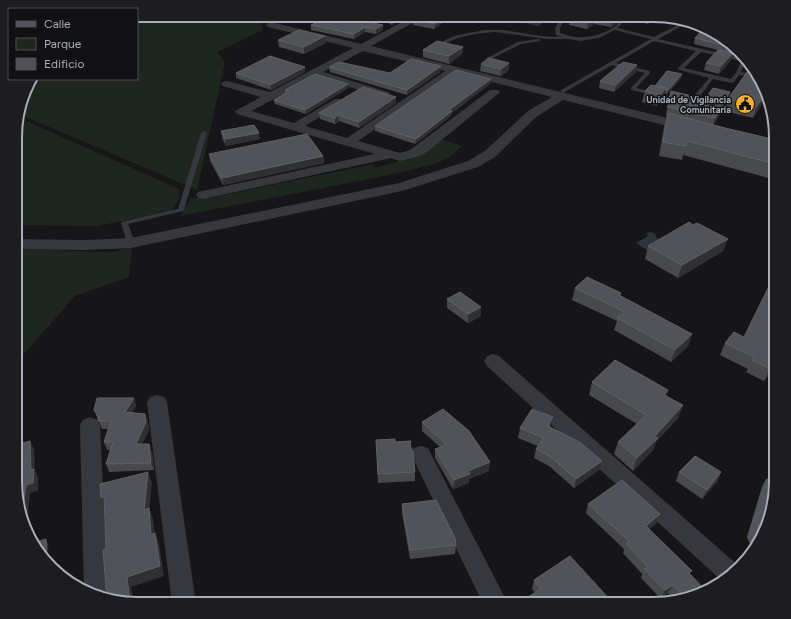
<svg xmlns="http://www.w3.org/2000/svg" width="791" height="619" font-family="Figtree,sans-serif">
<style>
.green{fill:#1e261f}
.water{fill:#2c353c}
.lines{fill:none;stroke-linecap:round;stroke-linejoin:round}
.service{fill:#37383d;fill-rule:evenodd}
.minor{fill:#37383d;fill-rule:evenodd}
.primary{fill:#53555c;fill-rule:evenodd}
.wall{fill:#47494d}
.shaded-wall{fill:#2f3033}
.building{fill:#525359;stroke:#5f6168}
.labels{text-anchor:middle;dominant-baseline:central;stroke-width:3;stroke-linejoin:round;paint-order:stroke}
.far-poi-label{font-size:9px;font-weight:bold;fill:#a8adb8;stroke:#111113;text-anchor:end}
.rim{fill:none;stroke:#a8adb8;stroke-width:2}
</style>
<rect width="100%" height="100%" fill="#161618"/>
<path class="green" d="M137 15H261L260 18 263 30 217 52 225 62 197 190 19 114 30 79H137Z
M17 117 179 189 180 196 172 212 96 226 16 225Z
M441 139 462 146 451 156 435 164 384 176 180 216 191 198H210L373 164 376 168 406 159Z
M132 245 129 277 75 296 24 354 16 358V249L115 252Z"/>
<path class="water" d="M516 15 544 22 538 26 509 19Z
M648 232 654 233 656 235V237L662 241 647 250 636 243 648 236 647 234Z"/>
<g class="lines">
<path class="service" d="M568 15H573C567 21 558 24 560 33 580 41 600 37 617 25L618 15H622L621 25 617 28 654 37 685 21 689 22 658 39 742 58 743 57 746 61 741 72 757 75 760 78 739 75 734 82 732 83 713 79 694 104H689V102L709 78 677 69 696 51 654 41 616 63 650 71V73L636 88 681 99V101L631 90V88L645 73 612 65 563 93 561 92V90L651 39 615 30 599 38 581 41 568 39H547L494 32 475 34 458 38 439 46 435 45 454 36 484 30H504L541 36 561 37 556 35C553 25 560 21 568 15ZM701 52 741 61 736 73 731 79 684 68Z
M538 39H540V41L521 44 489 60 485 59 518 42Z
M204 131 207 133 184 210 183 211 128 224 135 243 134 245H128L121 223 122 222 178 209 201 133Z"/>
<path class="minor" d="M415 15H427L371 46 692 124 694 127 692 130 688 131 563 100 536 117 495 157 478 167 402 191 131 248 85 250 16 249V239L85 240 131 238 399 183 468 161 485 151 528 111 552 97 455 73 358 141 400 153 410 150 490 90H498L500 92 498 94 427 152 420 156 400 161 391 158 203 199 198 198 196 195 198 192 203 191 375 154 237 114 235 112 237 110 261 97 223 86 221 84 223 82 227 81 270 92 353 48 268 27 266 25 268 23 271 22 361 44ZM363 51 445 71 347 138 305 126 343 103 345 101 343 99H335L294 123 251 111 315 77 380 96H388L390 94 388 92 323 72Z
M493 354 499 356 740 567 721 580 487 366 484 361 487 356Z
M157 395 164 397 167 402 196 604H172L147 402 150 397Z
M90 417 97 420 100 425 108 596 107 599 91 595 84 590 80 425 83 420Z
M421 446 428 448 508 604H483L411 454 414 448Z"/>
<path class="primary" d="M776 475V490L767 529 755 548 751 546 747 537 762 487 766 479Z"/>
</g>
<path class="wall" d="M288 15H333L383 30 376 34 365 32 354 39 311 30V25L318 22Z
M353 15H411L392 25 386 22Z
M453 15 434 29 413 25V19Z
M488 15H500L496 17Z
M617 15 616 24 611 27 594 24 587 29 569 25 570 19Z
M626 15H657L648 24 625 19Z
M325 36 326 43 304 54 279 47 278 40Z
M695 38 735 45 739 51 736 55 733 54 731 60 719 74 704 70 706 63 718 50 694 44Z
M463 47 462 54 449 64 423 57V50Z
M509 63V70L501 76 480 71 481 64Z
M441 66 440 72 407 95 330 72 329 67 390 73Z
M305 72 271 90 236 78V73Z
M636 72 614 92 599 88 600 81Z
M681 78 667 94 664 93 663 99 657 106 642 102 645 91 655 86Z
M491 79V83L452 113 451 116 415 144 375 131V126Z
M764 83 767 96 753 118 724 111 728 99Z
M348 88 306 114 275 104 274 100 285 93V90Z
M671 91 705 99 730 92 727 101 713 125 776 140V180L683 155 682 160 659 156 664 127 667 117 666 116 668 101Z
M396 103 359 128 339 121 335 124 320 119 319 113Z
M221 131 260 139 226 146 222 138Z
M209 154 323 156 324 163 223 185 210 161Z
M648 246 723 251 678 278 645 259Z
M776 272V365L764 381 746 372 748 369 720 355 725 343 744 337Z
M575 288 621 293 620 296 692 334 688 346 671 362 614 330 617 321 572 300Z
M447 299 481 316 468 323 447 308Z
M592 382 668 390 666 396 683 405 678 418 656 442 653 450 633 471 614 454 618 442 637 424 589 395Z
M134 398 136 406 132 412 148 422 149 430 142 444 152 452 154 470 109 472 106 464 111 450H107L104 442 109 429H102L94 410Z
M553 417 550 427 602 461 599 470 574 488 549 466 534 458 536 449 538 446 518 438 520 428Z
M422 422 489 471 469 479V483L453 489 435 458V449L440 447 422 431Z
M376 440 395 442 411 441V448L415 472V481L378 483Z
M679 472H721L717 482 702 499 676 481Z
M402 504 456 545 455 554 410 559 402 513Z
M588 504 660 514 657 523 649 529 690 574 701 595 674 600 668 593 661 599 641 578 642 574 623 553 624 549 586 513Z
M534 580 614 604H522L523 600 535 593 532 589Z"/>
<path class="shaded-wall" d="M402 15H411L392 25V20Z
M446 15H453L434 29 435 24Z
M652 15H657L648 24 649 18Z
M595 17 594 24 587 29 588 23Z
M617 18 616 24 611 27 612 21Z
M383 25V30L376 34V29Z
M365 27V32L354 39V34Z
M325 36 326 43 304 54V47Z
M463 47 462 54 449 64V56Z
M738 49 739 51 736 55Z
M733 53 731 60 719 74 721 66Z
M509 63V70L501 76V69Z
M637 65 636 72 614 92 616 85Z
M441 66 440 72 407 95V90Z
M305 67V72L271 90 270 85Z
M682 74 681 78 667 94 668 90Z
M491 79V83L452 113 451 116 415 144 416 139 449 110Z
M348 84V88L306 114 305 110Z
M666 88 663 99 657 106 660 95Z
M730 92 727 101 712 128 715 118Z
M766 93 767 96 753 118 757 106Z
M396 97V103L359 128V122Z
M338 115 339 121 335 124V118Z
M259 133 260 139 226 146 225 139Z
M323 156 324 163 223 185 222 178Z
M728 239 723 251 678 278 682 265Z
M481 307V316L468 323V314Z
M692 334 688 346 671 362 675 350Z
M776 361V365L764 381 770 369Z
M668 390 664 403V395Z
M134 398 136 406 128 420 125 412Z
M683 405 678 418 656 442 653 450 633 471 637 458 655 436Z
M145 414 148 422 149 430 138 452 136 444Z
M553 417 551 426 546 435 548 426Z
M17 429 19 434V446L15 447Z
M30 441 34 449 35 471 38 477V491L30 493 26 531 22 516 26 485 31 470Z
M149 444 152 452 154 470 151 463Z
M602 461 599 470 574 488 576 479Z
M490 462 489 471 469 479V483L453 489 454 480 468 471Z
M148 472 152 483 148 521 144 510Z
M721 472 717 482 702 499 707 490Z
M104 497 105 509 101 498Z
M149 508 153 519 156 545 151 535Z
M660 514 657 523 642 535 646 526Z
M155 533 159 544 164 576 131 587 134 604H130L127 577Z
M46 539 48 544 49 564 47 561Z
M673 585 668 593 661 599 665 590Z"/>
<path class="building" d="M311 15H333L383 25 376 29 365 27 354 34 311 25 326 18Z
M379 15H402L392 20 386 16Z
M421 15H446L435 24 413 19Z
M576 15H617V18L612 21 595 17 588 23 570 19Z
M637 15H652L649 18Z
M705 27 735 45 737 49 695 38Z
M299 30 325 36 304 47 278 40Z
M437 41 463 47 449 56 423 50Z
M718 50 733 53 721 66 706 63Z
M270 56 305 67 270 85 236 73Z
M489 58 509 63 501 69 481 64Z
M411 59 441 66 407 90 329 67 339 62 390 73Z
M623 62 637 65 616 85 600 81Z
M456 70 491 79 449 110 452 111 416 139 375 126Z
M667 71 682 74 668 90 665 89 666 88 655 86Z
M747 72 757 74 764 83 766 93 757 106 728 99Z
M315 74 348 84 305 110 274 100 289 91 285 90Z
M651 85 666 88 660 95 645 91Z
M363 87 396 97 359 122 338 115 335 118 319 113Z
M713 88 730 92 715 118 668 107 671 91 705 99Z
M668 113 725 128 776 140V164L687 141 686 146 663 142Z
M254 125 259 133 225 139 221 131Z
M307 134 323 156 222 178 209 154Z
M689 222 693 225 697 223 728 239 682 265 648 246Z
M776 272V361L770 369 752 360 754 357 725 343 734 332 744 337Z
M587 277 621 293 619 295 692 334 675 350 617 318 625 312 575 288Z
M460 292 481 307 468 314 447 299Z
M615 360 668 390 664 395 683 405 655 436 658 438 637 458 618 442 646 415 592 382Z
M97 398H134L125 412 145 414 146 422 136 444H149L151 463 106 464 113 442H104L111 421H98V416L94 410Z
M443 409 469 431 490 462 468 471 470 474 454 480 435 449 447 445 422 422Z
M532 409 553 417 548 426 581 443 602 461 576 479 551 457 536 449 544 438 520 428Z
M17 429V442H15V430Z
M395 439V442L411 441 410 445 413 452 415 472 378 474 376 440Z
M30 441 31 470 34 469 33 483 26 485 22 516 15 490V445Z
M695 456 721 472 707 490 679 472Z
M148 472 144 510 149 508 151 535 155 533 160 566 127 577 130 604H129L107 599 103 550 106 549 104 497 101 498 100 484Z
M622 480 660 514 646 526 692 571 689 573 706 591 701 595 685 598 673 585 665 590 644 569 648 567 626 544 630 542 588 504Z
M436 500 455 538 456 545 410 550 402 504Z
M46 539 47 561 33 543Z
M570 556 614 604H526L523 600 541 589 534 580Z
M158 602V604H153Z"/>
<defs>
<symbol id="civic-disc" viewBox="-11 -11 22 22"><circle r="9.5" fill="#f2b134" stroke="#111113"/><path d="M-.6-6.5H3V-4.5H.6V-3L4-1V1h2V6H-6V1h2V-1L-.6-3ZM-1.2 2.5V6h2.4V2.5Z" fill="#111"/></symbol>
</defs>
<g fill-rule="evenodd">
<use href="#civic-disc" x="734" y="93" width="22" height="22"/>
</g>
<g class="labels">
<g class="far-poi-label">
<text x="731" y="99">Unidad de Vigilancia<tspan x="731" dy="10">Comunitaria</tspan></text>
</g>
</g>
<path d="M0 0H791V619H0ZM137 22H654A115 115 0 0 1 769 137V482A115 115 0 0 1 654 597H137A115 115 0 0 1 22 482V137A115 115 0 0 1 137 22Z" fill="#1d1d20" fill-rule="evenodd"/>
<path class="rim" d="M137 22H654A115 115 0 0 1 769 137V482A115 115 0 0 1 654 597H137A115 115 0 0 1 22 482V137A115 115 0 0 1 137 22Z"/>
<rect x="8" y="8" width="130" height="72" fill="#111113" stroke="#4d4f55"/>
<rect x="16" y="21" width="20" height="6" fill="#53555c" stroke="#4d4f55"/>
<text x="44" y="28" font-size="12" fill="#a8adb8">Calle</text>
<rect x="16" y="38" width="20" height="12" fill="#1e261f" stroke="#4d4f55"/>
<text x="44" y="48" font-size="12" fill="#a8adb8">Parque</text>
<rect x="16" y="58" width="20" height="12" fill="#525359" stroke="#4d4f55"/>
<text x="44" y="68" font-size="12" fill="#a8adb8">Edificio</text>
</svg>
